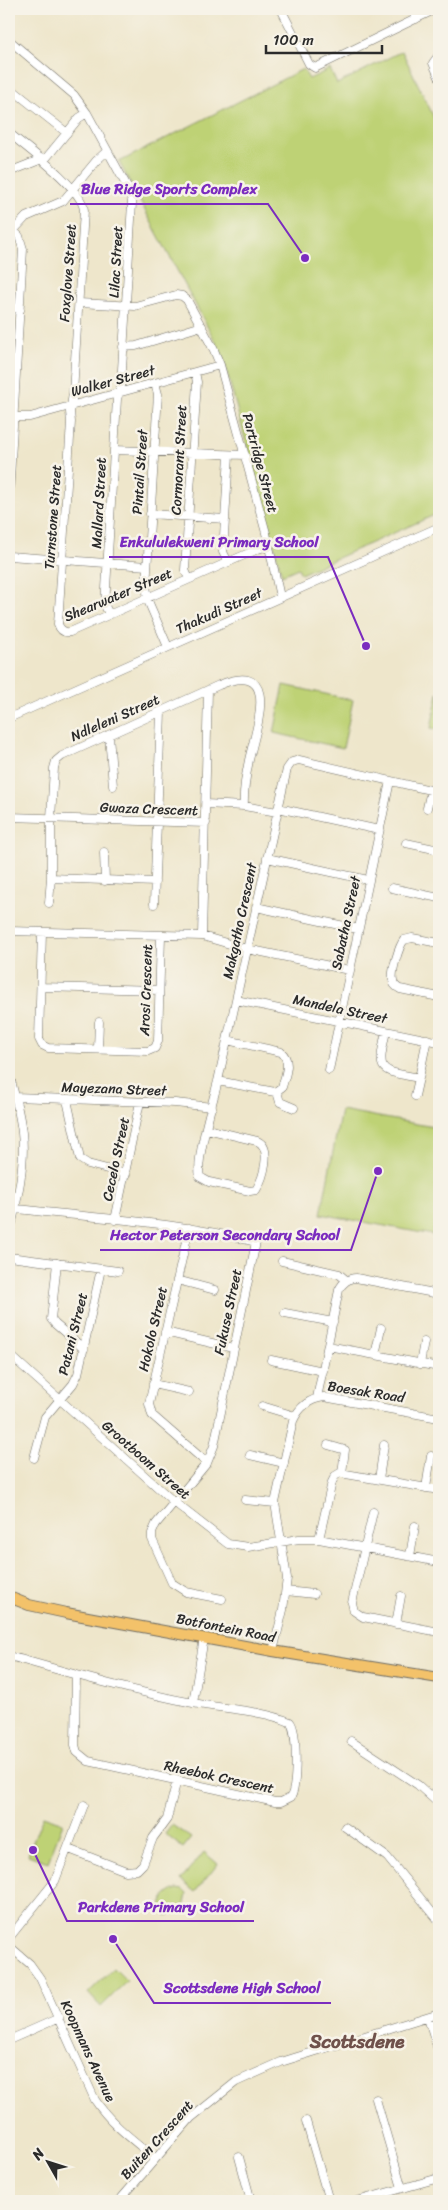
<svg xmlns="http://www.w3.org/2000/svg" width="448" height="2210" font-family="Sriracha,sans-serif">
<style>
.green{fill:#bed275;stroke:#747e50}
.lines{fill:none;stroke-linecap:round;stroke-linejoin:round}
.minor-casing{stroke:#6f6c63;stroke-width:9}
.major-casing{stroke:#6f6c63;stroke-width:12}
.minor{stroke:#fff;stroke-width:8}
.major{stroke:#f3c26a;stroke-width:10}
.labels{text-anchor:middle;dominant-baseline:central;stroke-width:5;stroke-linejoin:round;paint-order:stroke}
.street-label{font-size:14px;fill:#2b2b2b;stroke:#f7f3e8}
.district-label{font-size:19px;font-weight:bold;fill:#6f514b;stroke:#f7f3e8}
.leader{fill:none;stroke:#7b2cbf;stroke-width:2}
.callout-dot{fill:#7b2cbf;stroke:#f7f3e8;stroke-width:2}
.callout-label{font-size:15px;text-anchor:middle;font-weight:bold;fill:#7b2cbf;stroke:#f7f3e8;stroke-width:5;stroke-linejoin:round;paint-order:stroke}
</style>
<rect width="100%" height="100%" fill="#f7f3e8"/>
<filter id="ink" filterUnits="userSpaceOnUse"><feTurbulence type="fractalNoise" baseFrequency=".02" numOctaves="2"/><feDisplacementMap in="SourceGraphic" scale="10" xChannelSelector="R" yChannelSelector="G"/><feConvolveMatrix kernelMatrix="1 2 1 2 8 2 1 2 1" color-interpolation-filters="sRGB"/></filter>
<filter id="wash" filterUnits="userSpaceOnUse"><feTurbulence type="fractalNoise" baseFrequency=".0096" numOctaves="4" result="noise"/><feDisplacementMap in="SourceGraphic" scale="20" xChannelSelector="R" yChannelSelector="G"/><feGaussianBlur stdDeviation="1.12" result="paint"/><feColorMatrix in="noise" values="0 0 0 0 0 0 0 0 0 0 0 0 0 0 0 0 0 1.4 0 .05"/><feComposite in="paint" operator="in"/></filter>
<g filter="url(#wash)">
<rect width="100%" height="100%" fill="#eee6cb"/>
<path class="green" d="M402 51 439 128V513L301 574 298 568 282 575 222 354 119 162 303 69 309 79 330 69 337 84Z
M284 685 353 700 343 748 274 733Z
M438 693 439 694V730L431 728Z
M341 1110 439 1128V1202L433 1235 321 1214Z
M43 1816 63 1823 48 1862 28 1855Z
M172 1825 191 1838 183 1848 165 1834Z
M204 1852 218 1864 195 1892 181 1880Z
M177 1889 183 1890 187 1894 185 1904 176 1914 166 1915 161 1909C161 1899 167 1892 177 1889Z
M114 1968 127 1981 101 2007 88 1993Z"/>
</g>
<g filter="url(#ink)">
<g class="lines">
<defs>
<path id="minor" d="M281 9 309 64 315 68 436 9
M412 9 416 19
M9 40 74 95 87 113 79 118 47 157 9 172
M439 55 433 63 439 77
M9 87 67 133
M87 113 130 192 132 203 121 386 117 399 105 606 109 614
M9 133C27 148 82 188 84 210L73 394 70 412 71 422 58 624C60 630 64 633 70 632L258 549 268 546
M9 227 19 236 23 249 9 496
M14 230 26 217 63 201 96 161 107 151
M79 303 135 306 176 295 182 296 187 300 214 350 220 365 266 533 280 597
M9 305 20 310
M123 347 136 346 202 326
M155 383 158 394 146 587 149 603 168 647
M13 417H30L220 365
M115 450 245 455
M150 514 225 519
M9 556 147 566
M228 562 223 552 229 455
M189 579 185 570 197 382 195 372
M9 718 439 527
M109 735 113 786
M206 804 244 806 277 812
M278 808 379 830
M427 808 431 790
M9 817 206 823
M406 843 439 850
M104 852 105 881
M267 858 368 880
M155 882 51 878V818L54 768 56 761 62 756 219 685C282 659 256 728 249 760 246 775 243 790 244 806
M392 888 439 898
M49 903 51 878
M154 904 161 712
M256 907 358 929
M9 931 202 936 247 949 349 970
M42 932 39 1039 42 1045 48 1048 148 1051 155 1048 158 1041 161 936
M202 936 208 690
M439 943 412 938 404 940C399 946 391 972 393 980 393 985 396 987 400 989L439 997
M41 987 159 990
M236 1000 439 1042
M386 1031C377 1073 378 1070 419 1078L427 1039
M98 1049 99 1022
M329 1070 390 781
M9 1073C14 1093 20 1113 22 1133 26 1166 16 1204 9 1236
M218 1081 275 1092 282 1087C285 1076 292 1061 281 1052L227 1040
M277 1092 280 1102 294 1108
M415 1096 419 1078
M15 1097 175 1103 212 1107
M67 1100 80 1159 88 1164 126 1174
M207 1129 257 1141C273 1147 263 1179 256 1190L250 1191 209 1182 200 1177C195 1160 213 1101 218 1081L287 769 292 762 299 760 439 792
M9 1208C91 1218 175 1221 256 1242L214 1446 207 1463 156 1524 152 1533V1539L172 1583 186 1592 222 1599
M115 1220 140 1102
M189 1228 149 1404 152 1415 207 1463
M9 1257 118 1271
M282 1261 339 1274 346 1280
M57 1263 51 1319 55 1324 84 1349
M177 1280 215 1290
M285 1313 333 1322
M165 1332 233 1348
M328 1346 439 1367
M9 1354 174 1502 228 1544 248 1547 299 1539H319L439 1562
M375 1355 381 1328
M271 1360 323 1371
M420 1364 424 1342
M153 1384 189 1392
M317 1398 339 1290C343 1282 348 1278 356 1278L439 1294
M262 1406 295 1416
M328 1445 345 1450 342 1473
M250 1455 284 1463
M34 1458 45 1417 73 1384 78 1374 101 1269
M379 1479 384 1445
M426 1488 431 1456
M245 1500 275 1503
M373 1512 352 1603 354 1611 363 1617 439 1632
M319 1539 332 1482 335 1476 340 1473 439 1490
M410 1556 415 1526
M286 1591 314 1594
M396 1624 401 1596
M273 1651 283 1610 287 1578 275 1503 293 1421C299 1407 309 1399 324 1397L439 1418
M9 1656C69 1673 131 1691 193 1703 223 1709 262 1710 290 1722 298 1731 297 1786 291 1797L281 1802H275L88 1761 77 1752 75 1745 76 1675
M193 1703 204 1638
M351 1741 418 1785 439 1804
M432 1796 439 1788
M345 1827 387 1857 439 1921
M69 1849 126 1871 137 1870 143 1864 153 1838 167 1819 177 1780
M9 1938 55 1881 84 1805
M9 1946 30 1964 40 1978 95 2100C111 2124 133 2140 155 2158
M428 2017 439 2053
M9 2040 59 2018
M376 2099 402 2188
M306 2121 329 2201
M239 2157 251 2201
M119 2201 191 2118 236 2082 281 2062 439 2013
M357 2201 439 2178"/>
<path id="major" d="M9 1597 29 1605 66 1613 273 1651 439 1678"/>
</defs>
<use href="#minor" class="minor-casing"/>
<use href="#major" class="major-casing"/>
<use href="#minor" class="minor"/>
<use href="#major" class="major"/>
</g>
</g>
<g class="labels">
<g class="street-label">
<text transform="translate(116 262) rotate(-87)">Lilac Street</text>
<text transform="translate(68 273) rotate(-86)">Foxglove Street</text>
<text transform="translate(113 381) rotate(-15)">Walker Street</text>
<text transform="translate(179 460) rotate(-87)">Cormorant Street</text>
<text transform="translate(260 463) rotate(75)">Partridge Street</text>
<text transform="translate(140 472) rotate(-86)">Pintail Street</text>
<text transform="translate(99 503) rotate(-87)">Mallard Street</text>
<text transform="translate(53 517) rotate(-86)">Turnstone Street</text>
<text transform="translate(118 595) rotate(-23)">Shearwater Street</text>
<text transform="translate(219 611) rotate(-24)">Thakudi Street</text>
<text transform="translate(115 718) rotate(-24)">Ndleleni Street</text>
<text transform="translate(149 809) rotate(2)">Gwaza Crescent</text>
<text transform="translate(240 921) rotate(-78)">Makgatho Crescent</text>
<text transform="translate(346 923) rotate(-78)">Sabatha Street</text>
<text transform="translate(146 990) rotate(-88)">Arosi Crescent</text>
<text transform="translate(340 1009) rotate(12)">Mandela Street</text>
<text transform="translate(114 1089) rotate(2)">Mayezana Street</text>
<text transform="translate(116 1159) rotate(-78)">Cecelo Street</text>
<text transform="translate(228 1312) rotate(-78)">Fukuse Street</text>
<text transform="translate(153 1329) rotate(-77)">Hokolo Street</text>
<text transform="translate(73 1334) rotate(-76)">Patani Street</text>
<text transform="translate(366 1392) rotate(9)">Boesak Road</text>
<text transform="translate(146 1460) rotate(41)">Grootboom Street</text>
<text transform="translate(226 1628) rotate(11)">Botfontein Road</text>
<text transform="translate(219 1777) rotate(12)">Rheebok Crescent</text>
<text transform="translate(88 2051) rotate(65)">Koopmans Avenue</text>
<text transform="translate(157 2140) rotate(-48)">Buiten Crescent</text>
</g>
<g class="district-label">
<text x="357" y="2041">Scottsdene</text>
</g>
</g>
<path class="leader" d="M305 258L268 204H70M366 646L328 557H109M378 1171L351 1250H100M33 1850L67 1921H254M113 1939L154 2003H331"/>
<g class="callout-dot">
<circle cx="305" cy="258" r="5"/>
<circle cx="366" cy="646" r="5"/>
<circle cx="378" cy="1171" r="5"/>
<circle cx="33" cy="1850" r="5"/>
<circle cx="113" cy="1939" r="5"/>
</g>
<g class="callout-label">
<text x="169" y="194">Blue Ridge Sports Complex</text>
<text x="219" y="547">Enkululekweni Primary School</text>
<text x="225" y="1240">Hector Peterson Secondary School</text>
<text x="161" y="1912">Parkdene Primary School</text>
<text x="242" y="1993">Scottsdene High School</text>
</g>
<rect width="448" height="2210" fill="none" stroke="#f7f3e8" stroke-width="30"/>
<g transform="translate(48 2162) rotate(309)" stroke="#f7f3e8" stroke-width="4" paint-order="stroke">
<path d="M0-4L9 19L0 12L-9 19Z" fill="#2b2b2b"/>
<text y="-8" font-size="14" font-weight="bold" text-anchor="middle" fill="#2b2b2b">N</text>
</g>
<path d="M266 45v8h116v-8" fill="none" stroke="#2b2b2b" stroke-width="2.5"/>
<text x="273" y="45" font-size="15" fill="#2b2b2b" stroke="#f7f3e8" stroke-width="4" paint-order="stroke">100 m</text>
</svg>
